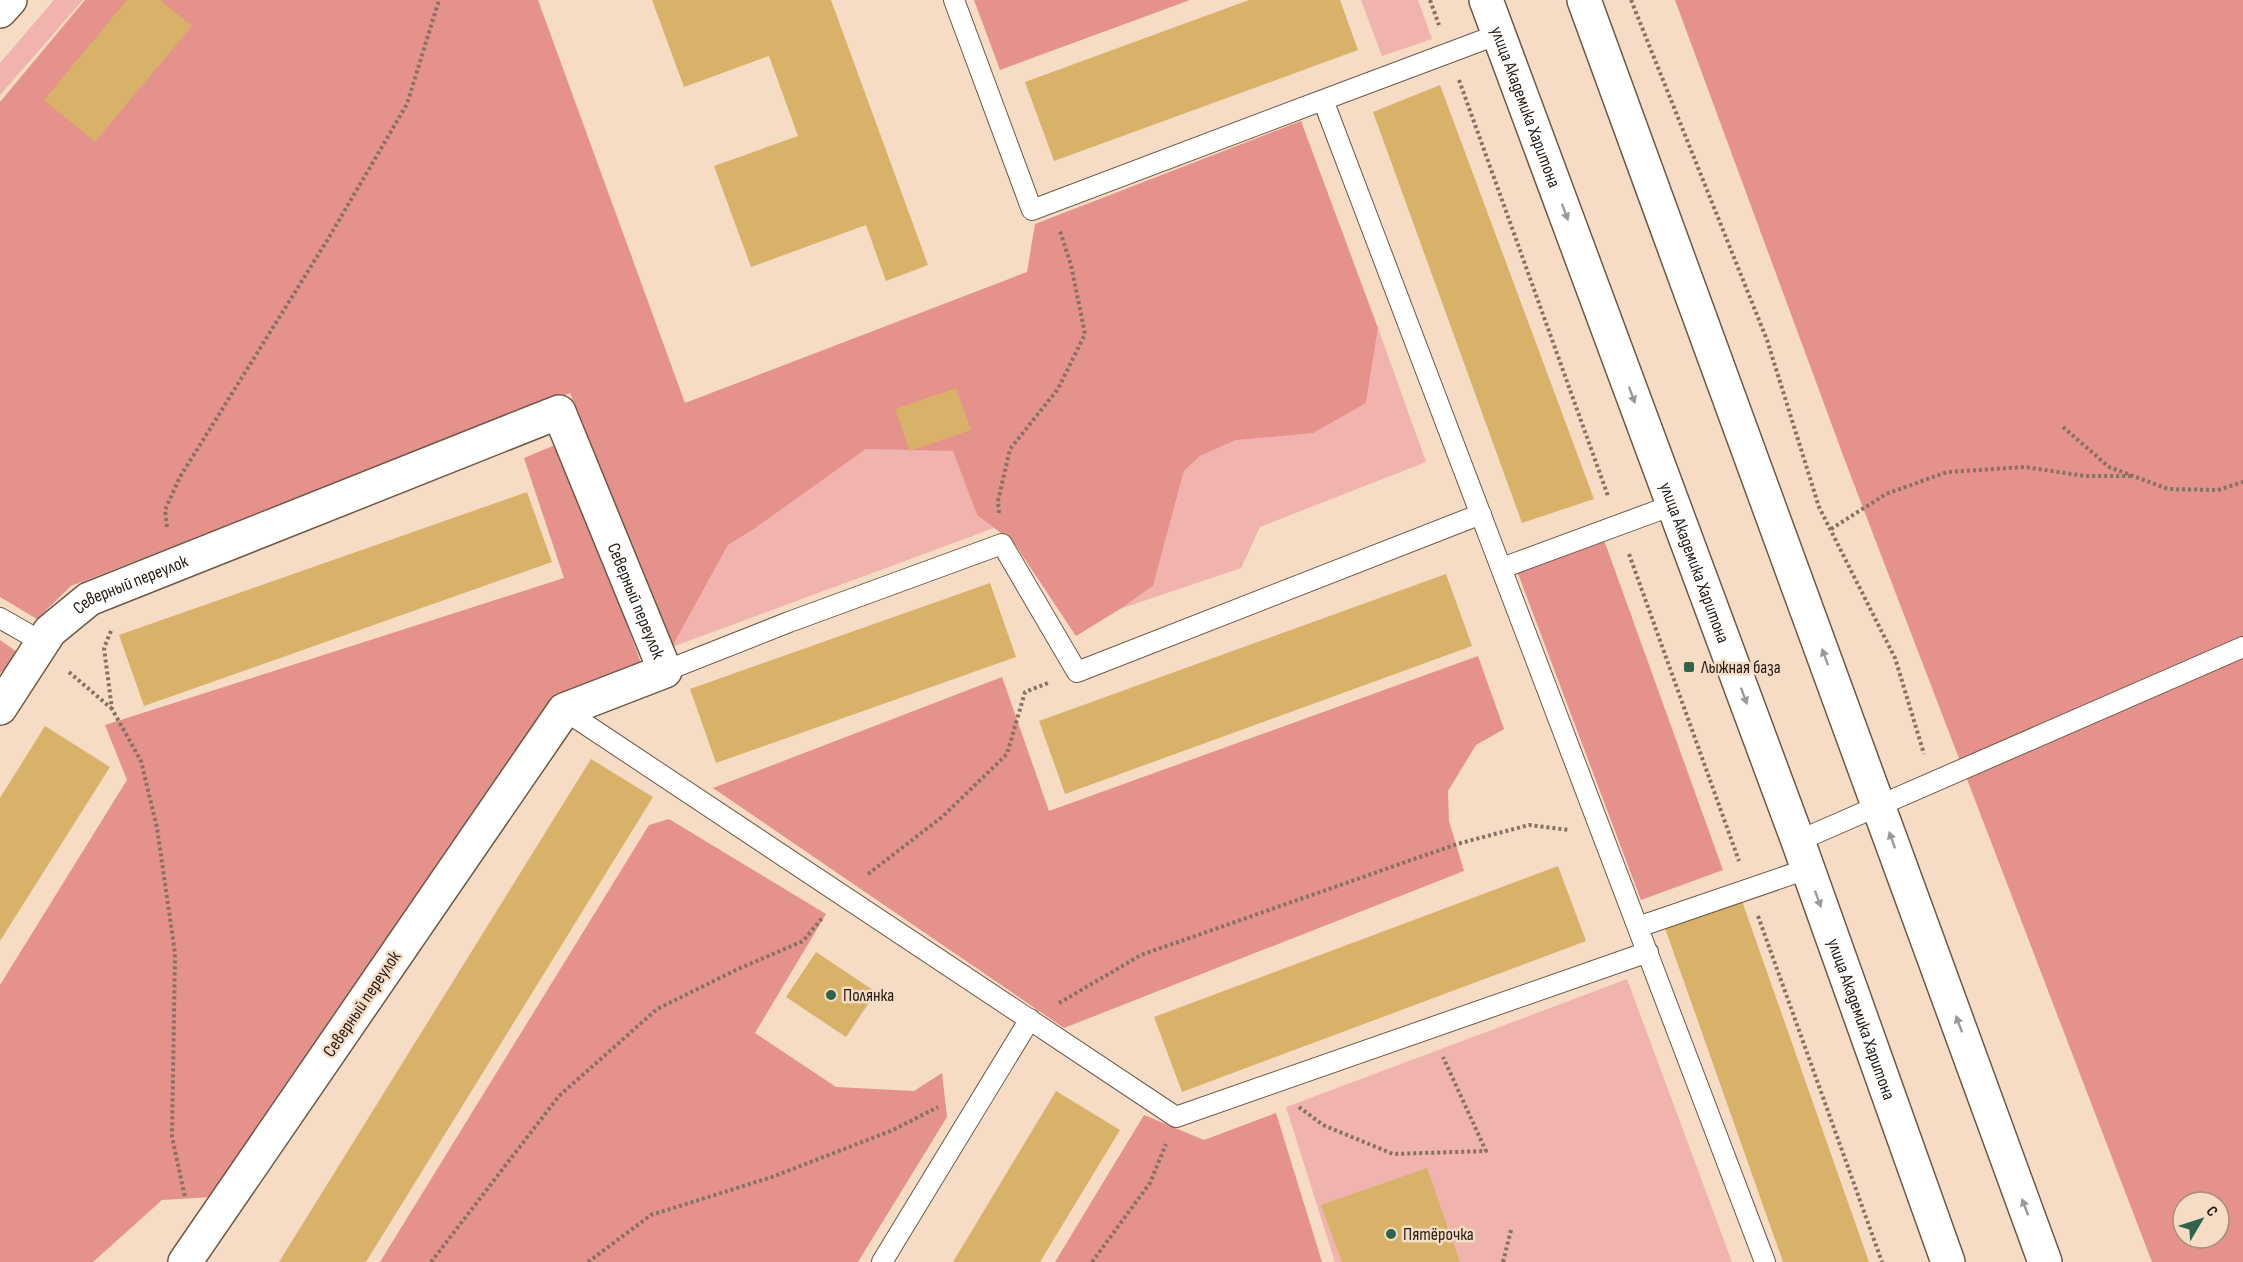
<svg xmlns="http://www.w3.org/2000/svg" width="2243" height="1262" font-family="'Sofia Sans Condensed',sans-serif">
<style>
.green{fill:#f0b3ae}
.forest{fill:#e5918c;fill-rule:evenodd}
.building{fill:#d8b268}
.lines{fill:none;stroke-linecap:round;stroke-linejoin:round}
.service-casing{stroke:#6f5845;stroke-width:22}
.minor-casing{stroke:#6f5845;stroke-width:36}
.secondary-casing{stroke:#6f5845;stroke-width:36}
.path{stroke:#847364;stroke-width:4;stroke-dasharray:3 3;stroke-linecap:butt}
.service{stroke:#fff;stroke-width:20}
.minor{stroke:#fff;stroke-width:33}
.secondary{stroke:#fff;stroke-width:33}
.oneway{fill:#9d9995}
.poi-dot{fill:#2d644b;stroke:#f6dcc5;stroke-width:2}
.labels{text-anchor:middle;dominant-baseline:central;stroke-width:5;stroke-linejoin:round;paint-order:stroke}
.street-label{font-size:18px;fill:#261c14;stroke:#f6dcc5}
.poi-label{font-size:18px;fill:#261c14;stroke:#f6dcc5;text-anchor:start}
</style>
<rect width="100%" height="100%" fill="#f6dcc5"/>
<path class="green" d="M54 0H83L0 95V63Z
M1361 0H1418L1432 39 1382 56Z
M1378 328 1426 462 1260 527 1241 568 1120 609 1153 586 1184 471 1200 456 1236 440 1260 436 1366 403Z
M866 449 953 450 977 515 994 528 672 647 728 545 754 529Z
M1627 979 1732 1262H1335L1286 1107Z"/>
<path class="forest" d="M85 0H538L685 403 1027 272 1035 224 1301 121 1378 328 1366 403 1313 433 1236 440 1200 456 1184 471 1153 586 1120 609 1076 636 1014 543 977 515 953 451 866 449 754 529 728 545 672 647 570 393 71 586 37 619 0 597V102Z
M974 0H1190L1000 70Z
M1675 0H2243V1262H2152L1847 466ZM2183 1202H2219V1238H2183Z
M560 443 642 666 552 697 212 1197 162 1200 93 1262H0V985L127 780 105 725 564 578 524 458Z
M1604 540 1723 870 1641 900 1517 571Z
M0 640 20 654 0 673Z
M1478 656 1504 729 1476 745 1448 791 1449 821 1464 871 1064 1028 713 788 1002 677 1049 811Z
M669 819 826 914 755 1033 836 1087 914 1091 942 1073 947 1117 858 1262H380L649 825Z
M1276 1113 1322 1262H1055L1144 1115 1204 1140Z"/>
<path class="building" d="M127 0H160L192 26 95 142 44 100Z
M652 0H831L928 265 886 281 866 225 751 267 714 166 798 136 769 56 684 87Z
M1249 0H1340L1358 50 1054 161 1025 82Z
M1440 85 1594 499 1522 523 1373 112Z
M956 388 971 430 910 451 895 409Z
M527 492 552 562 144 706 119 635Z
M1446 574 1472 646 1065 794 1039 721Z
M990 583 1016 657 716 763 690 689Z
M45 726 110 767 0 941V798Z
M591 759 653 797 366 1262H279Z
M1558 866 1586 941 1182 1092 1154 1017Z
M1742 901 1869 1262H1783L1665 928Z
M816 952 876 992 846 1037 786 997Z
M1056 1091 1120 1130 1040 1262H953Z
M1427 1168 1460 1262H1342L1321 1205Z"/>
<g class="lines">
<defs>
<path id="service" d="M954 0 1032 210 1323 100 1765 1262
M1323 100 1499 34
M1502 568 1673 505
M0 618 42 642
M665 671 789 622 1002 544 1077 672 1481 514
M564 710 1176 1117 1648 952
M1798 841 2243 647
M1638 927 1807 869
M882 1262 1030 1019"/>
<g id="minor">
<path d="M0 11 10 0"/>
<path id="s1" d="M0 708 50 631 89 599 559 412 665 671 564 710 185 1262"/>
</g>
<g id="secondary">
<path id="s2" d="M1486 0 1798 841 1948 1262"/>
<path d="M1584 0C1737 421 1893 841 2045 1262"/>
</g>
</defs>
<use href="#service" class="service-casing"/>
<use href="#minor" class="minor-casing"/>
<use href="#secondary" class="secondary-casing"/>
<path class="path" d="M1430 0 1439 25
M1631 0 1767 340 1819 507 1895 658 1924 754
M1459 80 1608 496
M2063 427 2109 467 2168 489 2218 490 2243 482
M999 513 998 501 1010 449 1058 389 1085 334 1071 265 1060 231
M167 527 165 510 180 477 328 239 407 104 439 0
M1831 529 1886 494 1947 472 2025 467 2085 476H2132
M1629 554 1739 861
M111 631 104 648 112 709 141 761 157 828 175 953 172 1137 185 1197
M69 672 111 708
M868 874 942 817 1007 754 1025 692 1048 683
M1758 916 1882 1262
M1059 1003 1141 955 1457 844 1529 825 1569 830
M1299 1107 1323 1125 1393 1154 1486 1151 1443 1057
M431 1262 559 1096 657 1009 738 969 803 941 823 917
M588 1262 651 1215 772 1177 893 1130 938 1107
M1092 1262 1150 1183 1166 1144
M1503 1262 1511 1230"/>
<use href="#service" class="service"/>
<use href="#minor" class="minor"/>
<use href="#secondary" class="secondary"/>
</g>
<defs><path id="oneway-solid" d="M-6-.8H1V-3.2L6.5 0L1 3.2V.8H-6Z" transform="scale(1.5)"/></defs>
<g class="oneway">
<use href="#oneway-solid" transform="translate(1565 212) rotate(70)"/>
<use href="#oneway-solid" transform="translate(1632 395) rotate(70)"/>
<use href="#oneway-solid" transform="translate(1825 657) rotate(-110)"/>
<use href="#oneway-solid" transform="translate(1744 696) rotate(70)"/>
<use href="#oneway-solid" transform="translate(1892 840) rotate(-110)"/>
<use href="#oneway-solid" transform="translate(1818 899) rotate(70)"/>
<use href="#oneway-solid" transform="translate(1959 1024) rotate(-110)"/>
<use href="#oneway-solid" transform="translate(2025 1207) rotate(-110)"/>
</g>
<g class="poi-dot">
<rect x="1683" y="661" width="12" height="12" rx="3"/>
<circle cx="831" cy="995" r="6"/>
<circle cx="1391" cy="1234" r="6"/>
</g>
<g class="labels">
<g class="street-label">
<text stroke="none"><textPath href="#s2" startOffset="114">улица Академика Харитона</textPath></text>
<text stroke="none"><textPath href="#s2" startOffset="600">улица Академика Харитона</textPath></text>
<text stroke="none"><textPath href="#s1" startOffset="186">Северный переулок</textPath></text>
<text stroke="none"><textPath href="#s1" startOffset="852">Северный переулок</textPath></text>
<text transform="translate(362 1004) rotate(-56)">Северный переулок</text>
<text stroke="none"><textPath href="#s2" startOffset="1086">улица Академика Харитона</textPath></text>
</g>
<g class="poi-label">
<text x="1701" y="667">Лыжная база</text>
<text x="843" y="995">Полянка</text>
<text x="1403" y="1234">Пятёрочка</text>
</g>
</g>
<g transform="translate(2201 1220) rotate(51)"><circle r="28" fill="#f6dcc5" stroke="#a38f7e" stroke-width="1.5"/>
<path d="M0-4.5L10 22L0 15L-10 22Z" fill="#2d644b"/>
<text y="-9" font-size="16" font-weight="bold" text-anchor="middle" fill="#261c14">С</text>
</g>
</svg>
